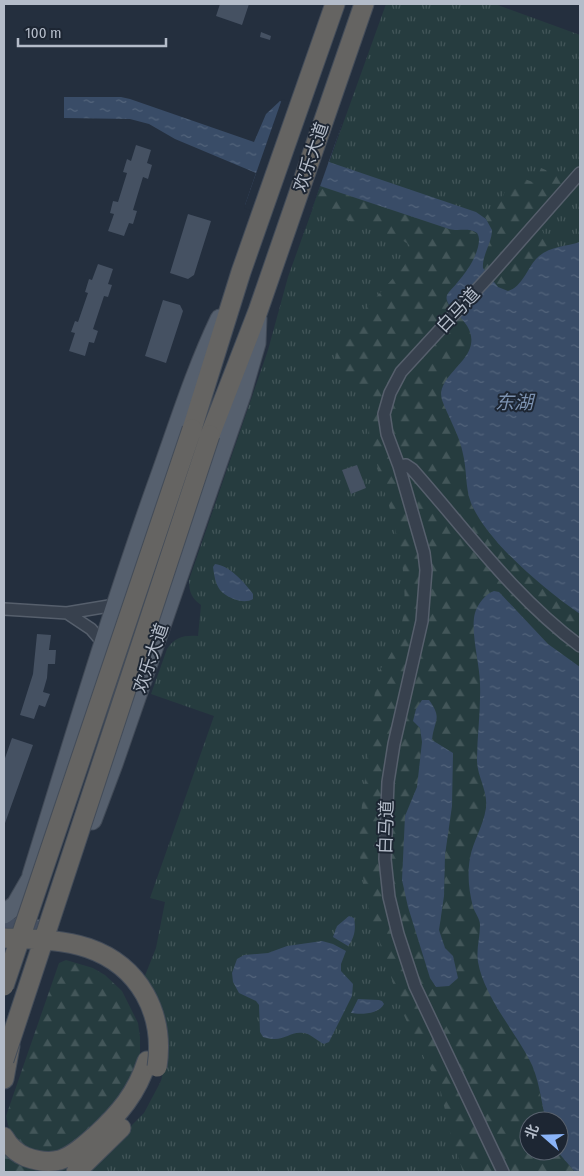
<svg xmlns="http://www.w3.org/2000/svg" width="584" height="1176" font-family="'Fira Sans Condensed','Noto Sans SC',sans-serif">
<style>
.grass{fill:url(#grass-tufts);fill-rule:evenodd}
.forest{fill:url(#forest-firs);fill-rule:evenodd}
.water{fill:url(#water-ripples)}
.pier{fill:#242f3e}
.building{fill:#455162}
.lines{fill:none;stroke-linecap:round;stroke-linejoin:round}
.minor-casing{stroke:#565f6c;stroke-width:14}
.secondary-casing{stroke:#565f6c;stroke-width:19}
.primary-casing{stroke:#414a57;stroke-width:21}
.trunk-casing{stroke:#434c59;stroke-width:21}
.minor{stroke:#38414e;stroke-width:11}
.secondary{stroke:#465061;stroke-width:16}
.primary{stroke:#56606e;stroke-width:19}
.trunk{stroke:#656462;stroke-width:19}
.trunk-bridge-casing{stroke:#434c59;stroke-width:21;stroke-linecap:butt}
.trunk-bridge{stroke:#656462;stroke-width:19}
.labels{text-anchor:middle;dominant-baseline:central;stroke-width:4;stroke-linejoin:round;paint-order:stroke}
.street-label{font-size:18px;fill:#b4bcc9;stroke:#1d2633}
.water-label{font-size:19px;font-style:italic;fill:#7c92b1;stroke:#1d2633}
</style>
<defs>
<pattern id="grass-tufts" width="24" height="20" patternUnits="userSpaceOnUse" patternTransform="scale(1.25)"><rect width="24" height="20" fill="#263c3f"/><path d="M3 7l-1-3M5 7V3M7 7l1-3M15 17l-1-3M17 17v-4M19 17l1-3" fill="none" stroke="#435659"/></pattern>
<pattern id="forest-firs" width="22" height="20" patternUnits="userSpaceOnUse" patternTransform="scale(1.25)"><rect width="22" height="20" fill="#263c3f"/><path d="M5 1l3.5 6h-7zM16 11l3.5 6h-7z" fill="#435659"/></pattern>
<pattern id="water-ripples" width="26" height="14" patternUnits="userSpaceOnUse" patternTransform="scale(1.25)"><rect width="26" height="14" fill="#394c67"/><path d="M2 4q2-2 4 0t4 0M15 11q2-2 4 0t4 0" fill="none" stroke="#53647b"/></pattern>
</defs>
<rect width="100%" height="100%" fill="#242f3e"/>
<path class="grass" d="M386 4H495L580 35V1172H85L144 1113 161 1081 165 1063 144 978 156 948 165 902 150 898 214 716 151 694 167 649C175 637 184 635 198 636L201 605C191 598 189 591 189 580L268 350 288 277ZM529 1121H559V1151H529Z"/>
<path class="forest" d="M541 168 567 179 485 271C477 259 492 243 492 230L485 217 501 201 512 174 535 183Z
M320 186 449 229H470L478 235C482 253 468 269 457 283 454 286 450 290 448 295 443 306 469 321 472 333 477 355 448 373 441 393 448 412 456 431 463 450 468 467 464 486 471 503 488 543 545 590 580 614V667L548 644 499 592 480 676 481 706 479 772 485 789 486 808 481 830 470 856 468 875 474 910 480 923 476 947 482 976 491 995 530 1059 536 1077 546 1121H529V1151H557L575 1172H463L450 1132 440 1088 416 1042 403 1013 367 904 359 850 360 823 377 673C433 612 389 514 372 446 370 440 369 434 369 427 369 420 372 411 369 405L337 372 333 365 340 342 346 331 404 266 409 254V245L401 239 312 208ZM436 709C437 721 433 729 432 740L453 754 445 855 444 896 439 930 445 948 453 957 458 978 448 986 436 987 430 978 426 961 405 816 417 787 420 766 422 742 420 728Z
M541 228 551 249C530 257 526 286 508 291L500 288 493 280Z
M66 960 93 968 105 975 122 991 138 1023 140 1037V1059L124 1096 75 1143 51 1156C26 1148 11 1145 6 1116L59 963Z
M4 1147 77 1162 67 1172H4Z"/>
<path class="water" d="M64 97H121L130 99 254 142 266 114 280 101 342 123 329 162 476 212 486 219 492 230C492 243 482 255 483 268L498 287 508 291C522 287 527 269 536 259 548 246 565 247 580 242V614C545 590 487 542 471 503 465 487 467 470 463 454 460 436 448 417 442 400 436 380 464 366 470 348 479 321 442 310 447 295 449 291 454 287 457 283 466 272 474 262 478 247 479 242 480 238 477 233 467 227 459 232 449 229L320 186 305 227 245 205 256 173 175 139 149 124 130 119 64 118Z
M215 564C229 565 245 583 253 594V599C244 605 227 598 220 590 215 583 214 574 213 567Z
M494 591 499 592 548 644 580 667V1172H575L557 1151H559V1121H546C541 1101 539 1077 529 1059 513 1029 484 996 478 962 476 949 480 938 480 925 480 919 475 913 473 907 469 891 467 875 470 858 473 841 483 827 486 808 488 790 477 777 477 760 477 735 481 710 480 684 480 665 470 631 475 613 477 605 486 593 494 591Z
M422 700H429C443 719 434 720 432 740L453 753 452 806 445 855 444 896 439 930 445 948 453 956 458 978 449 986 436 987 430 978 408 907 402 880 405 816 417 787 422 742 420 728 413 721 416 709Z
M349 916 354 918C356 927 355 938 348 946L333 937 337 926Z
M322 941 333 944 346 951 341 964V971L353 984 352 996 329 1042 324 1044C317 1041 310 1033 303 1033 288 1031 284 1044 263 1037L260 1032 259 1005 256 1001 239 993 233 982 232 973 237 959 244 955 268 953 287 946Z
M358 999 379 1000 382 1001 384 1004C379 1014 361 1015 351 1013Z"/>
<path class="pier" d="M282 99 343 121 305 229 244 208Z"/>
<path class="building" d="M220 4H249L242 25 216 16Z
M261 32 271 36 270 40 260 37Z
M136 145 151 150 147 163 152 165 148 179 143 177 133 210 137 211 133 224 129 223 124 236 108 231 114 214 110 213 113 201 118 202 127 173 123 172 127 159 131 161Z
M188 214 211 221 194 275 188 279 170 273Z
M98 264 113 269 108 284 112 285 108 297 104 296 93 329 98 331 94 343 89 342 85 356 69 351 75 333 71 332 75 321 78 322 88 293 85 292 89 279 92 280Z
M163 300 180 305 183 311 166 363 145 356Z
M357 465 366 488 351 494 342 470Z
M37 634 51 635 49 650H56L55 664H48L47 678 43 692 50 694 45 707 39 705 34 719 20 715 33 674Z
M12 738 33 745 4 826V761Z"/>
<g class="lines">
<defs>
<path id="minor" d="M399 466 406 465 412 469C466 530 514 597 580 646
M4 609 67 613 115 605
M67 613 91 629 103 643
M503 1172 415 986 398 934 389 897 385 859 388 782 394 744 422 621 426 570 424 553 399 466 387 434 384 414 390 393 401 372 492 273 580 173"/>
<path id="secondary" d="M4 926 48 930"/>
<path id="primary" d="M92 820 113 764 241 395 256 343 257 318
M32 875C74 739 114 604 162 471 180 420 197 367 220 319
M4 914 16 905 31 879"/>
<path id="trunk" d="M192 429 241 272 335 4
M210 435 258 311 364 4
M4 1079 10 1046
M4 1137C9 1146 17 1153 26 1157 37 1161 49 1163 60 1160 73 1156 85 1145 95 1136 119 1114 137 1093 147 1061
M76 1172 121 1128"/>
</defs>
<use href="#minor" class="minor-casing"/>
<use href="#secondary" class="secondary-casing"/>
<use href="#primary" class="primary-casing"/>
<use href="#trunk" class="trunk-casing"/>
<use href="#minor" class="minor"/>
<use href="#secondary" class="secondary"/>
<use href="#primary" class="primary"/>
<use href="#trunk" class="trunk"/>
<defs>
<path id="trunk-bridge" d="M4 938C31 939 62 939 88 948 140 966 165 1014 157 1067
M4 986 192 429
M4 1060 210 435"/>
</defs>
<use href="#trunk-bridge" class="trunk-bridge-casing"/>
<use href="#trunk-bridge" class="trunk-bridge"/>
</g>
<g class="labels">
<g class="street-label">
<text transform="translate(311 157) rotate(-71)">欢乐大道</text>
<text transform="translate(458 310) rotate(-47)">白马道</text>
<text transform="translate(151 658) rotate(-71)">欢乐大道</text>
<text transform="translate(386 827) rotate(-88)">白马道</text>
</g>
<g class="water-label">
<text x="514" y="402">东湖</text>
</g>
</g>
<rect width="584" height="1176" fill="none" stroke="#b4bcc9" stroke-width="10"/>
<g transform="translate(544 1136) rotate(290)"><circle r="24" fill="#1d2633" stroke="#59626f"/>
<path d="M0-4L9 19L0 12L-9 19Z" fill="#8ab4f8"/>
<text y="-8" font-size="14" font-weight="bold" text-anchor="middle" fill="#b4bcc9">北</text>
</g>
<path d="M18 38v8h148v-8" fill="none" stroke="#b4bcc9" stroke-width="2.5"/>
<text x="25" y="38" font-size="15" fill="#b4bcc9" stroke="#1d2633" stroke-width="4" paint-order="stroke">100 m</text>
</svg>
